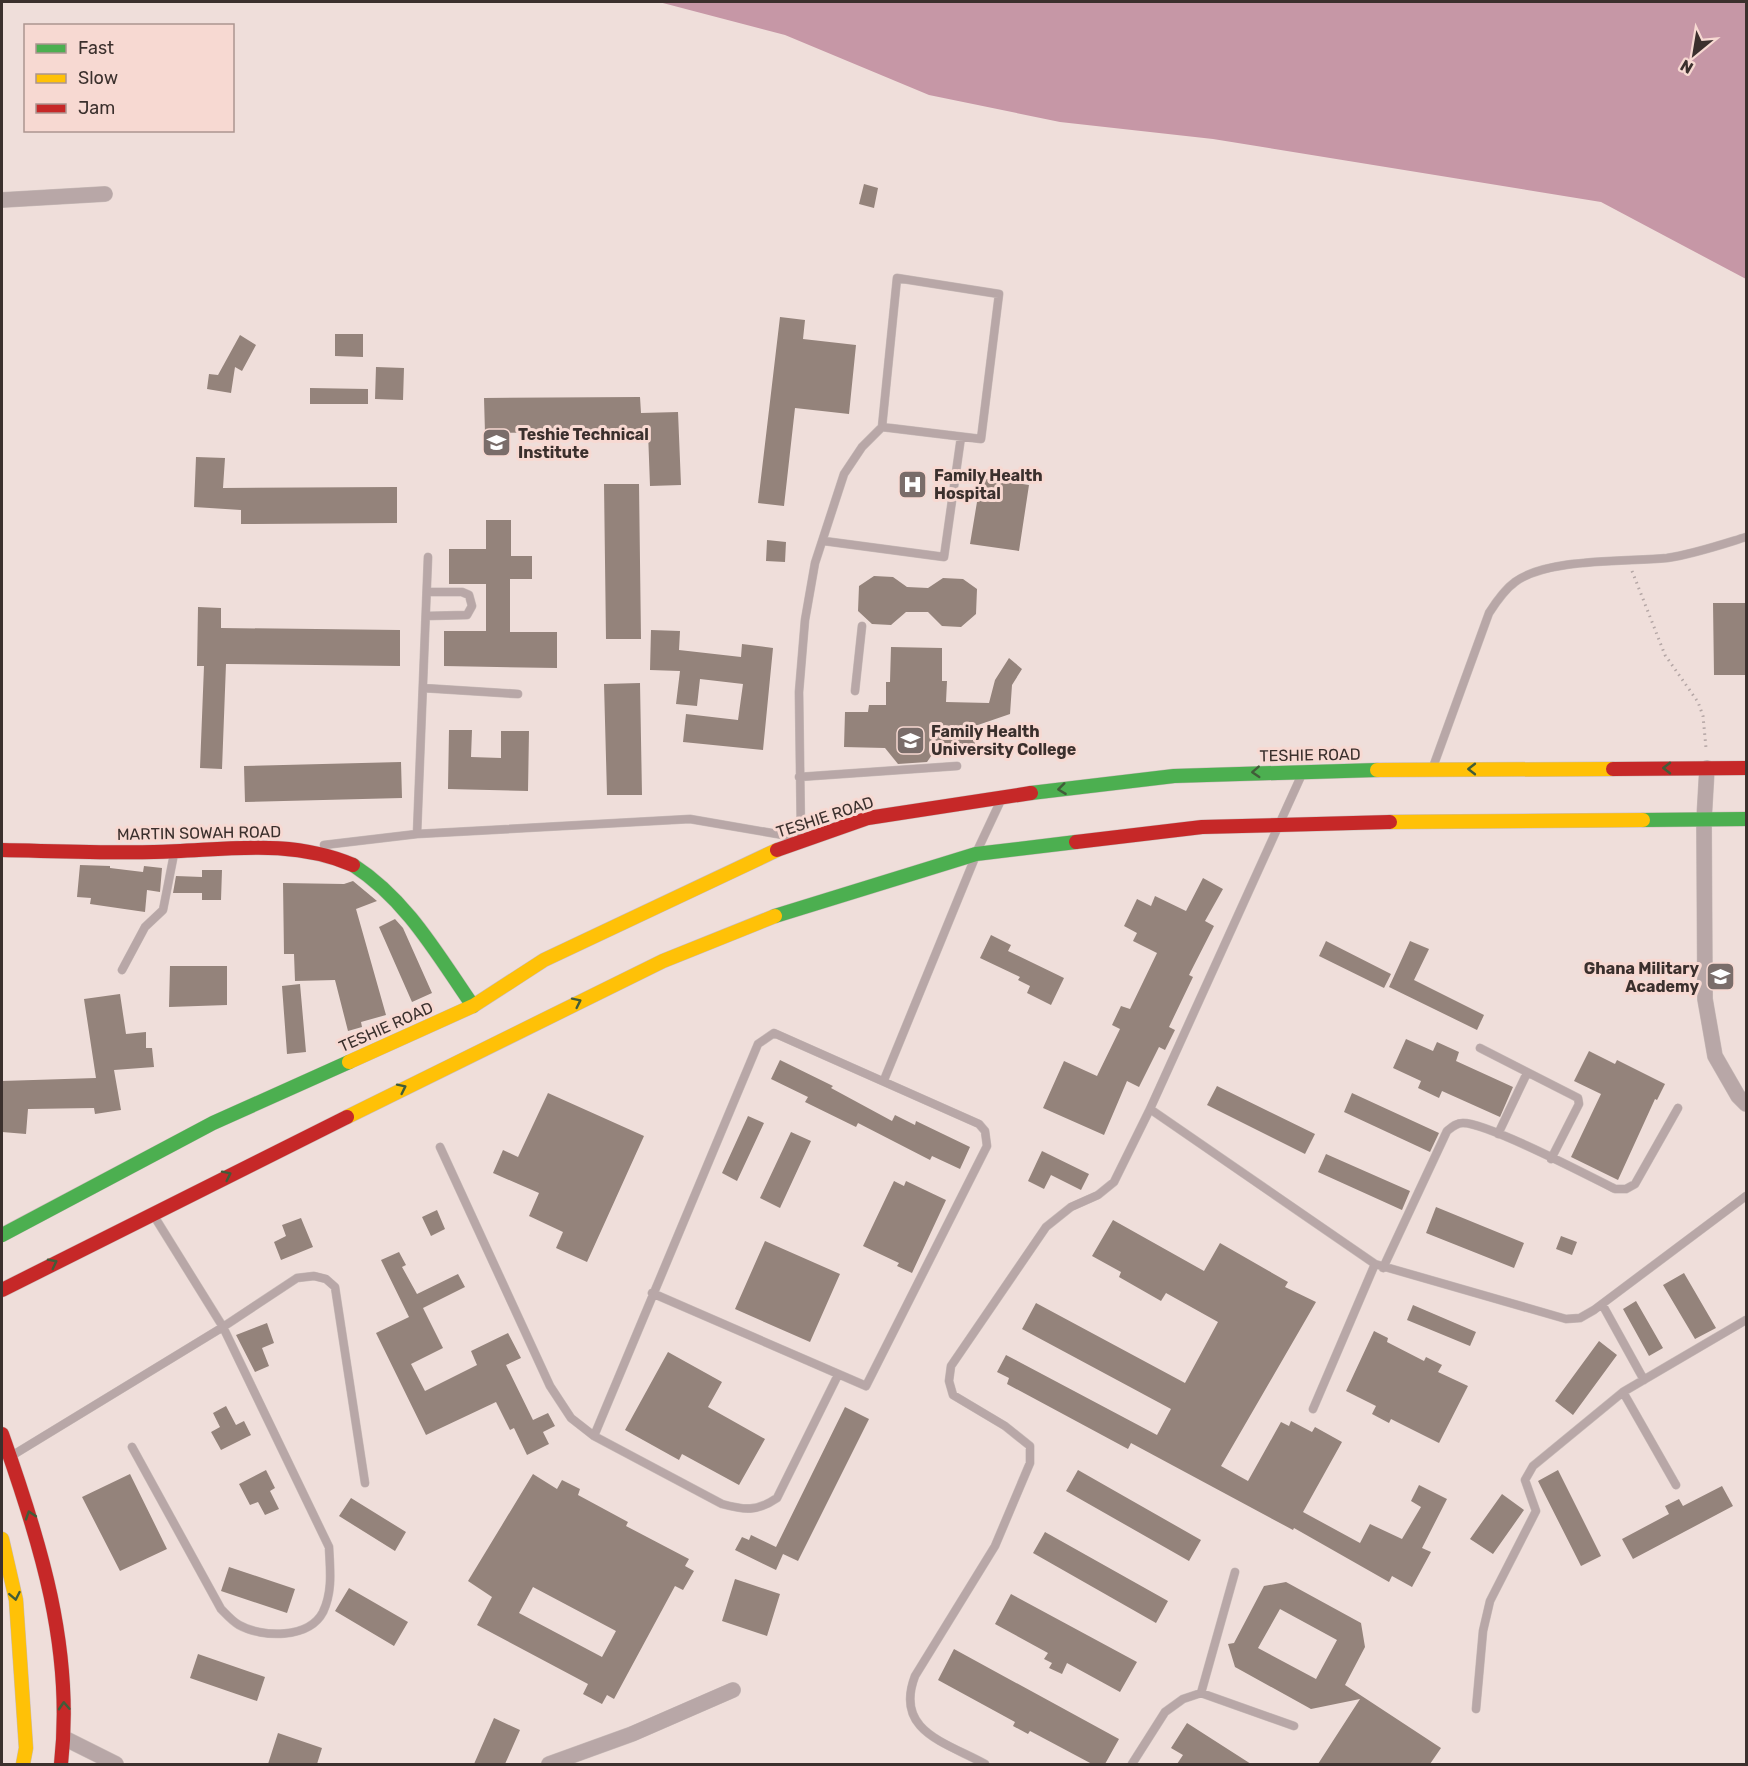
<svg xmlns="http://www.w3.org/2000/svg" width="1748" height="1766" font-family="Rubik,sans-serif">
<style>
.water{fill:#c697a6}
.building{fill:#94837b;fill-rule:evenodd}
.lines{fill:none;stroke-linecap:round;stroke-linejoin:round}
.lane-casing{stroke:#c9bcb9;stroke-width:9}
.street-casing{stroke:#c9bcb9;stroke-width:16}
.fast-casing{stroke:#c9bcb9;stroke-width:15}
.slow-casing{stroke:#c9bcb9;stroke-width:15}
.jam-casing{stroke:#c9bcb9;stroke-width:15}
.path{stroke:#b4a6a5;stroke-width:3;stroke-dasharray:1.5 4.5;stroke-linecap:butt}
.lane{stroke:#b8a7a7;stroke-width:8}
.street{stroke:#b8a7a7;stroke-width:15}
.fast{stroke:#4caf50;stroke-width:14}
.slow{stroke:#ffc107;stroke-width:14}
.jam{stroke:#c62828;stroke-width:14}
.oneway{stroke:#415c39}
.labels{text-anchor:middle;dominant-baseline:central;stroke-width:6;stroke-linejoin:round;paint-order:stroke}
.poi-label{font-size:16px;font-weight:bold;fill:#3b302d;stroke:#f7d9d2;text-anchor:start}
.street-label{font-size:16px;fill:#3b302d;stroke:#f7d9d2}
</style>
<rect width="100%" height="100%" fill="#efdeda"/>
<path class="water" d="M659 2H1746V279L1601 202 1213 139 1060 122 929 95 785 35Z"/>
<path class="building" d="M864 184 878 188 874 208 859 204Z
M780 317 805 320 803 339 856 345 849 414 795 408 784 506 758 503Z
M335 334H363V357L335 356Z
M240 335 256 345 242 371 235 367 231 393 207 389 209 374 218 375Z
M376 367 404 368 403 400 375 399Z
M310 388 368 389V404H310Z
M640 397 641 413 678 412 681 485 650 486 648 432 485 433 484 398Z
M196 457 225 458 223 488 397 487V523L241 524V510L194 507Z
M981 478 1029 485 1019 551 970 544Z
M604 484H639L641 639H606Z
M486 520H511V556H532V579H510V632H557V668L444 666V631H486V584H449V549H486Z
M767 540 786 542 785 562 766 561Z
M874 576 893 577 907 587 928 588 943 578 963 579 977 589 976 614 961 627 942 626 928 612H906L891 625 872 624 858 611 859 586Z
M1713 603H1746V675H1714Z
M198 607 221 608V628L400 630V666L226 664 222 769 200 768 204 666H197Z
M651 630 680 631 679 650 741 657 742 644 773 648 763 750 683 742 686 714 738 720 743 684 700 679 697 706 676 704 680 671 650 670Z
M891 647 942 648V681H947L946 702 989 703 995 680 1009 658 1022 669 1012 685 1010 714 975 726V750L936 749 927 762 898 764 885 748 844 747 845 712H868L869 705H886V682H890Z
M640 683 642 795H607L604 684Z
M449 730H472L471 757 501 758V731H529L528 791 448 789Z
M401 762 402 798 245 802 244 766Z
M80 865 110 866V868L143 872 144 866 162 868 160 892 147 890 145 912 90 904 91 898 77 897Z
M202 870H222L221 900H202V893H173L176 876 202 877Z
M1203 878 1223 889 1205 921 1214 926 1189 975 1193 977 1169 1027 1175 1030 1165 1050 1159 1047 1139 1087 1127 1081 1104 1135 1043 1108 1064 1061 1097 1076 1120 1029 1112 1025 1121 1006 1130 1009 1157 953 1133 941 1137 933 1124 926 1137 899 1151 906 1155 896 1186 911Z
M353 881 377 901 356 909 386 1015 361 1022 362 1027 348 1031 335 980 295 981 294 954H284L283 883 344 884Z
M395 919 403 928 432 993 412 1002 379 927Z
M991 935 1011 945 1008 951 1064 978 1051 1005 1027 993 1030 986 1018 980 1020 977 980 958Z
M1326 941 1391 974 1384 988 1319 956Z
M1410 941 1429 949 1414 980 1484 1015 1477 1030 1389 987Z
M170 966H227V1005L169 1007Z
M300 984 306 1052 287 1054 282 986Z
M120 994 126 1034 146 1032V1048H152L154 1067 114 1070 121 1110 95 1114 94 1108 28 1109 26 1134 2 1132V1081L96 1078 84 999Z
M1406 1039 1433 1051 1437 1042 1459 1052 1456 1061 1513 1087 1500 1117 1442 1091 1439 1098 1418 1088 1421 1081 1393 1068Z
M1589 1051 1615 1064 1617 1060 1665 1084 1657 1100 1655 1099 1618 1180 1571 1157 1601 1094 1574 1081Z
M780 1060 833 1086 831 1088 892 1121 895 1115 915 1125 916 1121 970 1147 960 1169 932 1156 930 1160 858 1123 856 1127 805 1102 808 1097 771 1079Z
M1217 1086 1315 1134 1305 1154 1207 1105Z
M548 1093 644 1136 587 1262 556 1248 563 1232 529 1216 539 1193 493 1173 503 1150 518 1157Z
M1352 1093 1439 1133 1430 1152 1344 1112Z
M748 1116 764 1123 737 1181 722 1173Z
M791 1132 811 1141 780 1208 760 1198Z
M1042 1151 1089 1174 1081 1190 1051 1175 1044 1189 1028 1181Z
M1326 1154 1410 1191 1402 1210 1318 1172Z
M894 1181 904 1186 906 1181 946 1200 912 1273 897 1266 899 1263 863 1246Z
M1436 1207 1524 1243 1514 1268 1426 1233Z
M437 1210 445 1229 431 1236 422 1217Z
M301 1218 313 1247 281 1260 274 1242 286 1236 282 1225Z
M1113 1220 1204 1271 1220 1243 1288 1282 1285 1287 1316 1302 1221 1466 1248 1481 1281 1422 1289 1426 1291 1421 1312 1432 1315 1427 1342 1442 1303 1512 1360 1543 1370 1524 1402 1539 1421 1507 1411 1501 1419 1485 1447 1499 1422 1548 1431 1552 1412 1587 1392 1576 1389 1582 1294 1528 1293 1530 1131 1443 1128 1449 1007 1384 1009 1378 997 1372 1006 1355 1157 1435 1171 1409 1022 1329 1036 1303 1185 1383 1218 1322 1166 1293 1161 1301 1119 1277 1121 1272 1092 1256Z
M1561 1236 1577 1242 1572 1255 1556 1249Z
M765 1241 840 1274 810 1342 735 1309Z
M399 1252 406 1265 402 1267 417 1294 458 1274 465 1287 423 1308 443 1348 411 1364 425 1391 477 1365 471 1351 508 1333 521 1358 506 1365 533 1420 548 1413 555 1426 543 1432 549 1444 527 1455 514 1428 510 1430 496 1402 426 1435 376 1333 409 1317 381 1260Z
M1684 1273 1716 1328 1695 1339 1663 1285Z
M1636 1301 1663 1348 1649 1356 1623 1309Z
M1413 1305 1476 1332 1470 1346 1407 1320Z
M267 1323 274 1343 262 1348 269 1366 255 1372 236 1335Z
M1374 1331 1388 1338 1387 1342 1424 1361 1426 1357 1442 1365 1438 1372 1468 1386 1439 1443 1391 1419 1389 1423 1372 1414 1376 1406 1346 1391Z
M1599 1341 1617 1355 1573 1415 1555 1401Z
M668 1352 722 1382 708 1407 765 1439 739 1485 682 1454 679 1460 625 1430Z
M226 1406 236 1425 244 1421 251 1435 221 1450 211 1432 220 1427 213 1413Z
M845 1407 869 1419 798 1561 783 1554 776 1570 735 1550 742 1537 749 1540 751 1535 776 1547Z
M266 1470 275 1488 270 1491 279 1509 265 1515 258 1502 250 1505 239 1484Z
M1078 1470 1201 1540 1189 1561 1066 1491Z
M1558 1470 1601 1556 1581 1566 1538 1481Z
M130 1474 167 1549 120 1571 82 1497Z
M533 1474 557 1489 562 1480 580 1489 578 1495 628 1522 626 1526 689 1559 685 1566 694 1571 683 1590 675 1586 614 1699 607 1695 602 1704 583 1694 588 1684 477 1625 492 1597 468 1581ZM533 1587 616 1631 602 1657 519 1613Z
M1722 1486 1733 1506 1633 1559 1622 1539 1669 1514 1665 1506 1679 1499 1683 1506Z
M1502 1494 1524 1510 1493 1554 1470 1539Z
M351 1498 406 1532 395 1551 339 1516Z
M1045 1532 1168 1601 1156 1623 1033 1553Z
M229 1567 295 1589 287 1613 221 1591Z
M735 1579 780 1594 767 1636 722 1621Z
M1286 1582 1361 1623 1365 1647 1345 1685 1441 1748 1430 1764H1318L1360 1699 1311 1709 1235 1667 1228 1644 1234 1643 1264 1586ZM1280 1609 1337 1640 1316 1679 1258 1648Z
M349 1588 408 1622 394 1646 335 1611Z
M1011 1594 1137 1662 1120 1692 1067 1663 1062 1674 1049 1668 1052 1663 1044 1659 1048 1653 995 1624Z
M954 1649 1119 1739 1105 1764H1092L1030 1731 1028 1734 1013 1726 1015 1722 938 1680Z
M198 1654 265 1677 257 1701 190 1678Z
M494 1718 520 1730 505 1764H474Z
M1187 1723 1251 1764H1177L1183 1755 1171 1748Z
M278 1733 322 1748 317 1764H268Z"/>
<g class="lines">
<defs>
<path id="lane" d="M824 541 944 557 961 437
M426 616 467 615 472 606 469 595 462 592H427
M423 688 518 694
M855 691 862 626
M1433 767 1489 613C1496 602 1504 590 1515 582 1547 558 1626 562 1667 558 1694 554 1720 545 1746 537
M799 777 957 766
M417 834 428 557
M801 836 799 692 805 620 815 563 844 474 862 447 882 427 897 278 999 294 981 439 882 427
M324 845 417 834 690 819 789 836
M978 849 1001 800
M122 970 145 927 163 910 174 854
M1480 1048 1578 1098 1579 1104 1551 1159
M884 1080 974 860
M1150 1109 1375 1264 1566 1319 1580 1318 1594 1310 1746 1196
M1498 1134 1527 1073
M440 1147 550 1386 571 1418 594 1436 722 1504C744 1510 757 1512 777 1498L838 1375
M1383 1268 1447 1131C1452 1127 1456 1123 1463 1123 1488 1123 1587 1175 1615 1189H1626L1635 1184 1678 1108
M1602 1304 1644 1380
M1623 1392 1676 1485
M1313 1409 1375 1264
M594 1436 758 1044 774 1033 979 1124 985 1131 987 1146 866 1386 652 1293
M132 1447 221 1609C226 1614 232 1621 239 1625 262 1638 309 1639 323 1612 333 1591 330 1569 329 1547L223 1327 154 1216
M13 1455 223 1327 297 1278 314 1276 326 1279 335 1287 365 1483
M1201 1693 1235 1572
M1476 1709 1483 1631 1490 1601 1536 1511 1525 1480 1533 1466 1623 1392 1746 1320
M985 1764C945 1742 894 1731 915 1676L995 1546 1030 1463V1446L1005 1426 953 1395 949 1381 951 1366 1046 1227 1071 1207 1098 1195 1114 1182 1150 1109 1302 774
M1132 1764 1165 1712 1183 1699 1201 1693 1294 1726"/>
<path id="street" d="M2 200 105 194
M1707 768 1704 820 1705 999 1715 1056 1738 1096 1746 1104
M66 1739 116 1764
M549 1764 632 1734 733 1690"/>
<path id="fast" d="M1031 793 1174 776 1377 770
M1643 820 1746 819
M353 865C407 900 437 954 473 1006
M775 916 976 854 1076 842
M2 1235 213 1123 349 1062"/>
<path id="slow" d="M1377 770 1613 769
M1390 822 1643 820
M349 1062 473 1006 544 960 777 850
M347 1117 663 961 775 916
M2 1539 16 1600 26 1748 23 1764"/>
<path id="jam" d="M1613 769 1746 768
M1076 842 1202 827 1390 822
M2 850C53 851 103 853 154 852 222 851 288 837 353 865
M777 850 868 818 1031 793
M2 1290 347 1117
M2 1434C40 1541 74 1649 61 1764"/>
</defs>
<use href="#lane" class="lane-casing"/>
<use href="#street" class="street-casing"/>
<use href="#fast" class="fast-casing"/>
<use href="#slow" class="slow-casing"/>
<use href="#jam" class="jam-casing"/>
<path class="path" d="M1632 571 1665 655 1698 702 1703 716 1706 748"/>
<use href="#lane" class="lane"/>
<use href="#street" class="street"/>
<use href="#fast" class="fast"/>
<use href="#slow" class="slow"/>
<use href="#jam" class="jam"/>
</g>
<defs><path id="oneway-chevron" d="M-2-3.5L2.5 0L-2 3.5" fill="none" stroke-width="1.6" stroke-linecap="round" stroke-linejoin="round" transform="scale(1.5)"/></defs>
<g class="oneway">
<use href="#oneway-chevron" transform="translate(1667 768) rotate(180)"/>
<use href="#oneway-chevron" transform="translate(1472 769) rotate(180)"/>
<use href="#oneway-chevron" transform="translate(1256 772) rotate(177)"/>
<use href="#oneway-chevron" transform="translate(1062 789) rotate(173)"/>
<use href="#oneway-chevron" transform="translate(577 1002) rotate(-26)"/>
<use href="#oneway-chevron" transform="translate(402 1088) rotate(-26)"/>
<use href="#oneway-chevron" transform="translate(227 1175) rotate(-26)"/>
<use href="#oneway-chevron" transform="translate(53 1263) rotate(-27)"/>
<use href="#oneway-chevron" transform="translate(30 1515) rotate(-108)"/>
<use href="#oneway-chevron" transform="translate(15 1596) rotate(79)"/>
<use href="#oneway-chevron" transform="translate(64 1706) rotate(-93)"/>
</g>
<defs>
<symbol id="school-square" viewBox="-11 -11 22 22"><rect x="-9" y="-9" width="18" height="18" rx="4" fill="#7a6d6a" stroke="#f7d9d2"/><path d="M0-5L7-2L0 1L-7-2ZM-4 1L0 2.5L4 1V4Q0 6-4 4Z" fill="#fff"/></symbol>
<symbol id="hospital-square" viewBox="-11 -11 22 22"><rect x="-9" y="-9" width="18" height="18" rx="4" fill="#7a6d6a" stroke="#f7d9d2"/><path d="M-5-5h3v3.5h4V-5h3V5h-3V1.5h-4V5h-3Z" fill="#fff"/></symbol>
<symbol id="university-square" viewBox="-11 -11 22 22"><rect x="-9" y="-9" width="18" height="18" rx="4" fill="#7a6d6a" stroke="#f7d9d2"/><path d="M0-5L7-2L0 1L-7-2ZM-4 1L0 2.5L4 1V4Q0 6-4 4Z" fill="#fff"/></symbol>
</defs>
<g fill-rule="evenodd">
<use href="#school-square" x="480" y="426" width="33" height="33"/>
<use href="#hospital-square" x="896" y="468" width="33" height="33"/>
<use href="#university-square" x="894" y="724" width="33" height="33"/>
<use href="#school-square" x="1704" y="960" width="33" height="33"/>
</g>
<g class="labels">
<g class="poi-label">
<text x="518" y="434">Teshie Technical<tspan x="518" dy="18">Institute</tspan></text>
<text x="934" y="475">Family Health<tspan x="934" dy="18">Hospital</tspan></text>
<text x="931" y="731">Family Health<tspan x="931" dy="18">University College</tspan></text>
<text x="1699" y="968" text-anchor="end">Ghana Military<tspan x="1699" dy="18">Academy</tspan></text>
</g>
<g class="street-label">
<text transform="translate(1310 755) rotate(-1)">TESHIE ROAD</text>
<text transform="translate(825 817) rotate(-18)">TESHIE ROAD</text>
<text transform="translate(199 833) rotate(-1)">MARTIN SOWAH ROAD</text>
<text transform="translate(386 1027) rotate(-24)">TESHIE ROAD</text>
</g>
</g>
<rect width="1748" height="1766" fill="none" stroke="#3b302d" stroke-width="6"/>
<rect x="24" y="24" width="210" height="108" fill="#f7d9d2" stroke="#ac9590" stroke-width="1.5"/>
<rect x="36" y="44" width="30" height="9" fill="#4caf50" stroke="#ac9590" stroke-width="1.5"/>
<text x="78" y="54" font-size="18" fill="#3b302d">Fast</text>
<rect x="36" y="74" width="30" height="9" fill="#ffc107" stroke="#ac9590" stroke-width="1.5"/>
<text x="78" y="84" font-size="18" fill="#3b302d">Slow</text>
<rect x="36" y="104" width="30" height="9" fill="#c62828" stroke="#ac9590" stroke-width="1.5"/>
<text x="78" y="114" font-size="18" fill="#3b302d">Jam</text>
<g transform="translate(1694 54) rotate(210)" stroke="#f7d9d2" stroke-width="4.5" paint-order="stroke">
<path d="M0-4.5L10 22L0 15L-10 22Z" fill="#3b302d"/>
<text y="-9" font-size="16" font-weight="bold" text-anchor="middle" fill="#3b302d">N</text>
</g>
</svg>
